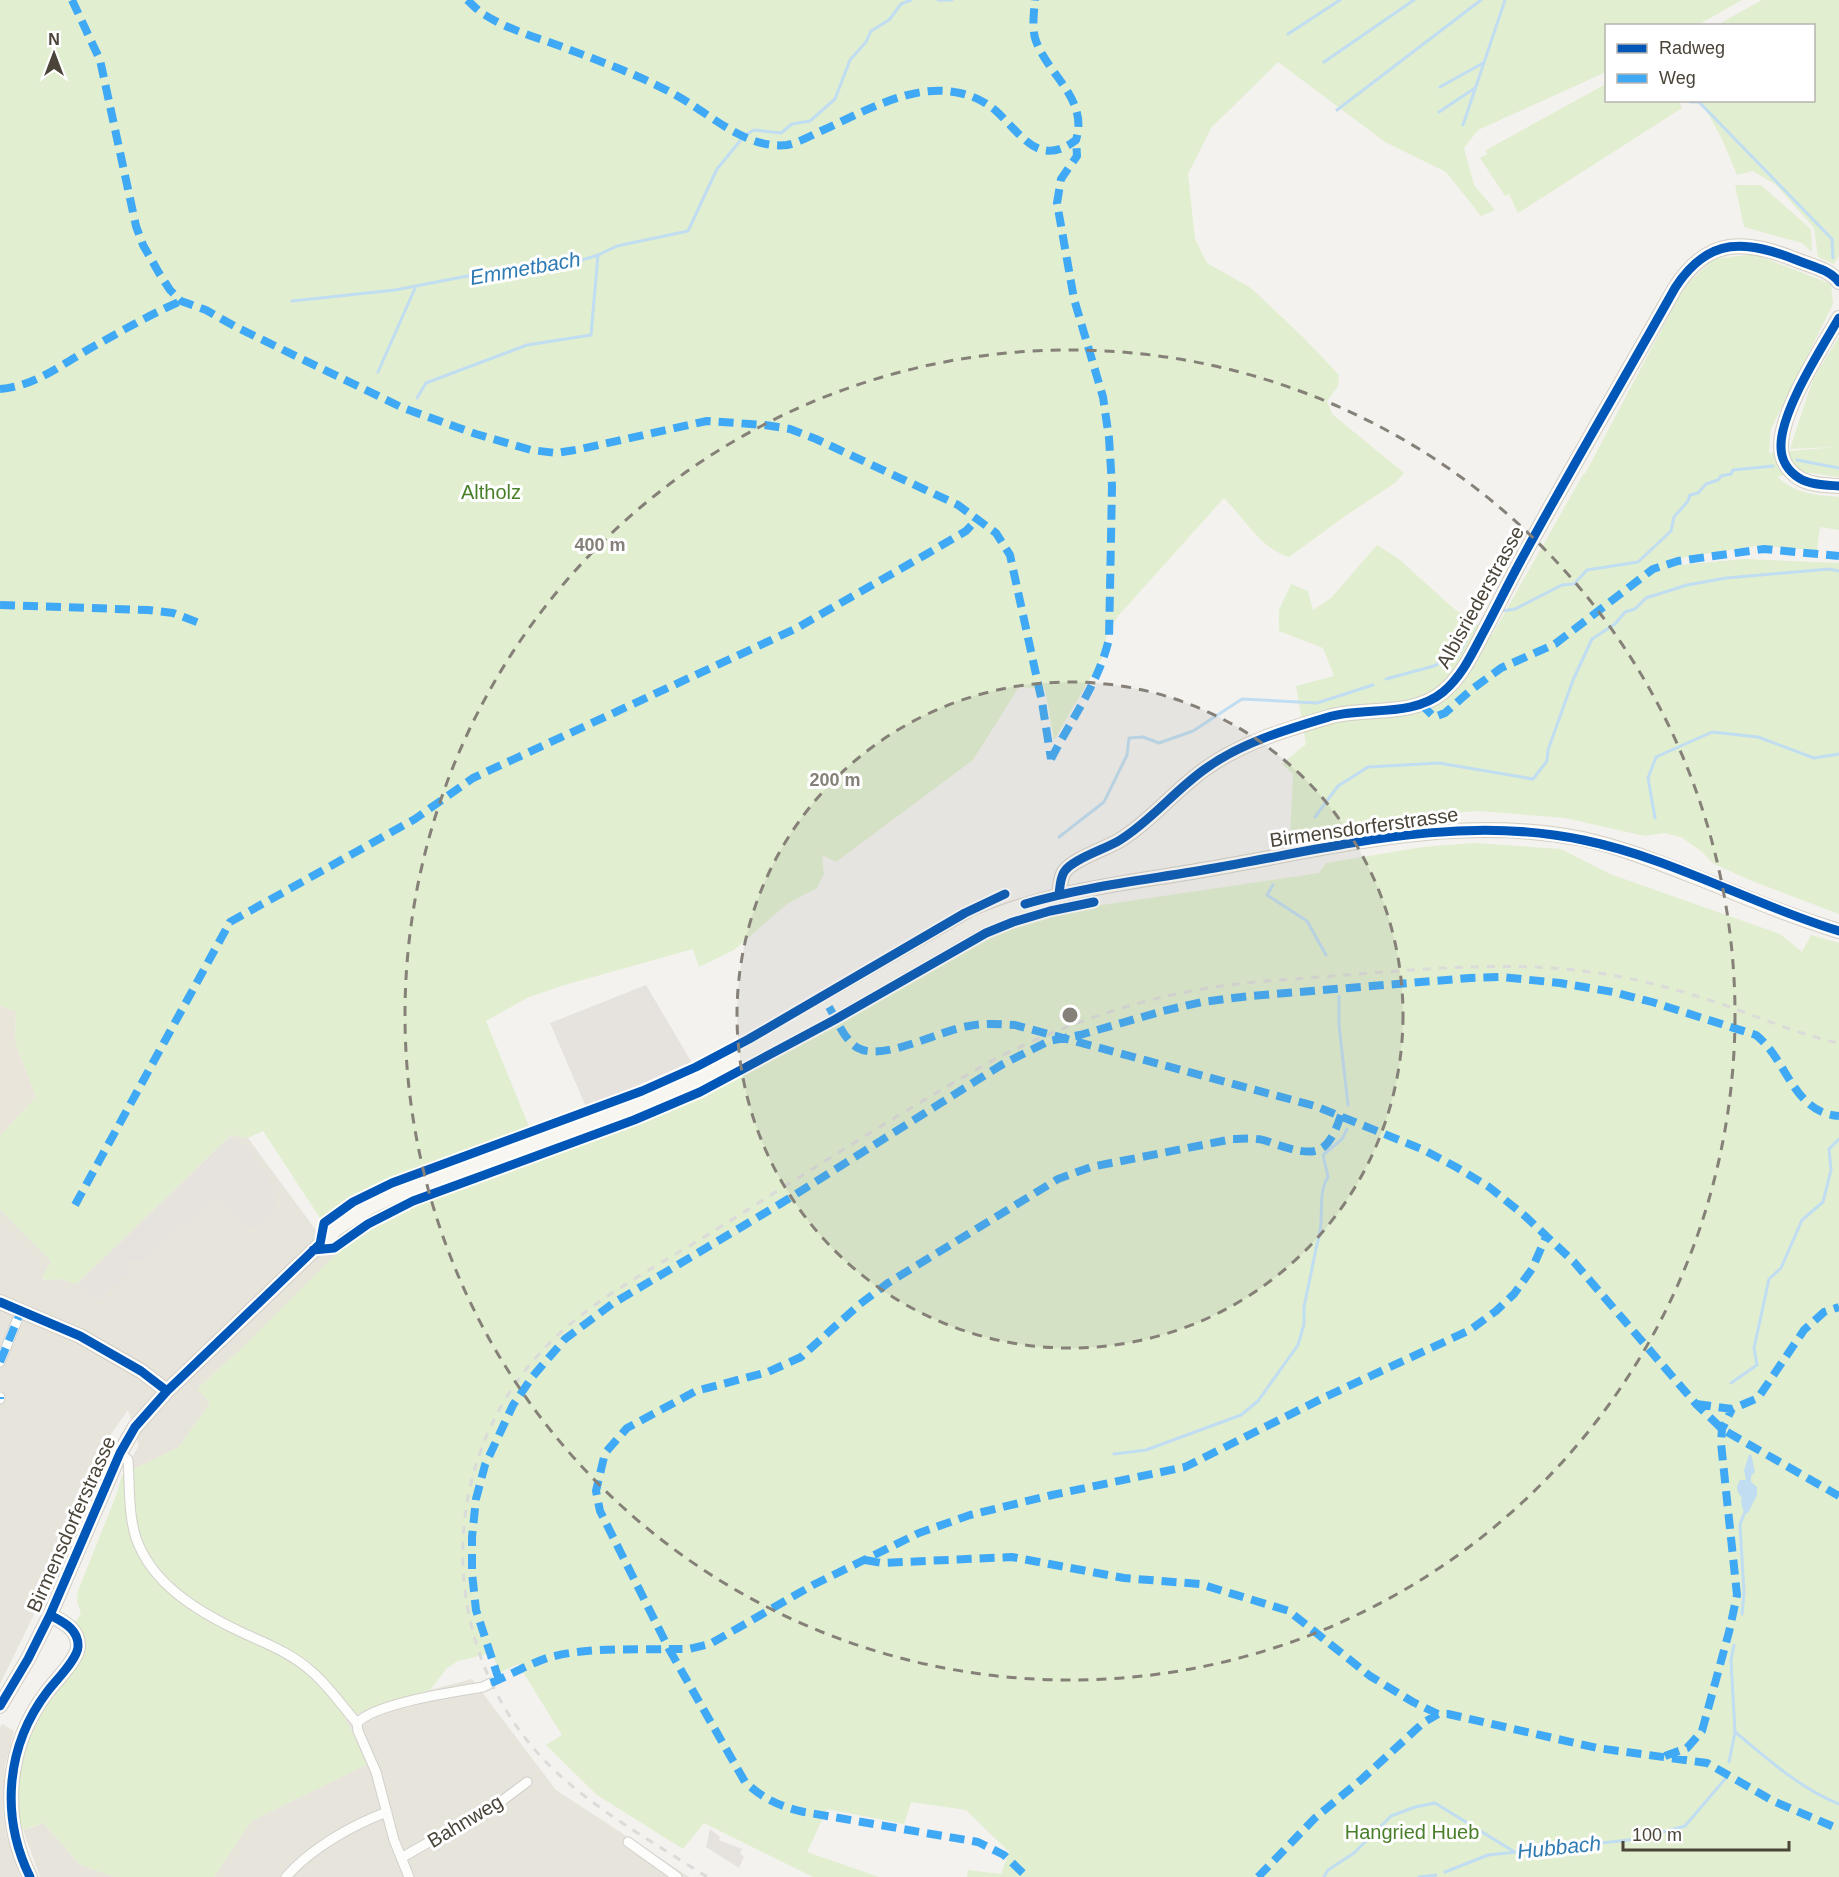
<svg xmlns="http://www.w3.org/2000/svg" width="1839" height="1877" font-family="Helvetica,sans-serif">
<style>
.residential{fill:#e7e4dc}
.education{fill:#eae5da}
.green{fill:#e1eecf}
.parking{fill:#e6e3df}
.water{fill:#c0ddf1}
.lines{fill:none;stroke-linecap:round;stroke-linejoin:round}
.stream{stroke:#c0ddf1;stroke-width:3}
.street-casing{stroke:#d2d0cb;stroke-width:11}
.secondary-casing{stroke:#d3cfc5;stroke-width:16}
.street{stroke:#fdfdfc;stroke-width:9}
.secondary{stroke:#f7f6f1;stroke-width:14}
.rail{stroke:#dbdbda;stroke-width:3;stroke-dasharray:8 8;stroke-linecap:butt}
.quiet{stroke:#3fa9f5;stroke-width:8;stroke-dasharray:15 8;stroke-linecap:butt}
.cycleway-casing{stroke:#fff;stroke-width:13}
.cycleway{stroke:#0057b8;stroke-width:9}
.ring{fill:none;stroke:#868178;stroke-width:3;stroke-dasharray:10 8}
.labels{text-anchor:middle;dominant-baseline:central;stroke-width:6;stroke-linejoin:round;paint-order:stroke}
.park-label{font-size:20px;fill:#4a7f2a;stroke:#fff}
.street-label{font-size:20px;fill:#4b4439;stroke:#fff}
.water-label{font-size:21px;font-style:italic;fill:#2e7ab2;stroke:#fff}
.centre{fill:#868178;stroke:#fff;stroke-width:3}
.ring-label{font-size:18px;text-anchor:middle;font-weight:bold;fill:#868178;stroke:#fff;stroke-width:6;stroke-linejoin:round;paint-order:stroke}
</style>
<rect width="100%" height="100%" fill="#f4f2ee"/>
<path class="residential" d="M231 1135 248 1138 335 1256 240 1350 198 1388 210 1403 179 1447 132 1470 131 1458 139 1446 128 1410 111 1434 43 1596 0 1684V1209L51 1261 43 1279 46 1280 61 1279 76 1284Z
M472 1679 556 1790 689 1877H214L251 1821 367 1764 344 1719 430 1690Z
M2 1724 14 1731 5 1766 3 1810 6 1834 20 1877H0V1728Z
M44 1823 79 1864 114 1877H40L23 1830Z"/>
<path class="education" d="M0 1006 16 1011 15 1042 36 1097 0 1136Z"/>
<path class="green" d="M0 0H1742L1698 25 1606 26V72L1478 130 1464 148 1474 185 1495 210 1481 216 1446 172 1385 142 1278 62 1211 128 1188 174 1195 239 1207 263 1251 288 1304 338 1339 375 1338 386 1327 401 1332 414 1404 473 1395 483 1348 514 1289 557C1261 549 1244 518 1224 498L1119 615 1107 633 1103 656 1054 740 1045 689 1019 687 973 760 836 862 822 855 824 874 817 888 787 904 734 950 699 967 693 949 561 986 527 998 486 1021 530 1129C459 1156 385 1177 322 1221L263 1131 248 1138 231 1135 76 1284 61 1279 46 1280 42 1278 51 1261 0 1209V1136L36 1097 15 1042 16 1011 0 1006Z
M1762 0H1839V256L1834 264 1818 257 1814 228 1776 185 1753 171 1737 175 1722 139 1701 101 1814 100V26L1717 25Z
M1606 84V100L1682 101 1679 102 1682 108 1518 213 1509 194 1505 196 1480 158 1487 154 1486 150Z
M1735 185H1761L1811 229 1812 252 1802 243 1744 227Z
M1754 254 1831 284 1833 304 1771 429 1769 453 1835 447 1790 449 1813 379 1839 337V477L1812 473 1777 476C1794 494 1815 495 1839 497V530L1820 527 1817 550 1755 546 1667 560 1680 565 1745 559 1839 563V914L1752 881 1714 864 1701 851 1681 837 1664 833 1645 836 1565 818 1479 811 1421 815 1290 837 1293 774 1282 764 1306 744 1296 686 1334 676 1323 648 1279 631V610L1291 584 1308 591 1313 610 1331 598 1377 545 1399 559 1453 608 1492 635 1584 473 1585 474 1685 285 1714 259Z
M1474 843 1561 849 1610 874 1780 934 1802 952 1811 935 1839 943V1877H967L968 1870 1001 1874 1009 1852 966 1810 911 1802 904 1824 827 1809 807 1852 879 1877H813L704 1823 683 1849 597 1795 546 1745 562 1735 518 1664 501 1672 491 1653 458 1661 447 1668 430 1690 345 1718 368 1764 251 1821 214 1877H114L79 1864 44 1823 14 1832 19 1745 73 1658 71 1628 81 1614 77 1601 78 1591 117 1493 122 1475 179 1447 210 1403 197 1389 240 1350 354 1236 388 1215 414 1203 698 1095 849 1014 961 950 1014 925 1051 913 1095 906 1319 873 1326 863 1423 847Z"/>
<path class="parking" d="M646 985 692 1063 586 1107 550 1023Z
M229 1138 245 1146 269 1176 277 1207 253 1230 218 1196 185 1228 179 1223 138 1263 133 1259 125 1267 129 1272 97 1302 80 1284Z
M710 1829 720 1837 719 1840 742 1849 740 1853 744 1857 739 1868 706 1847Z"/>
<path class="water" d="M1751 1454 1755 1472 1751 1476V1482L1757 1487V1495L1748 1513 1744 1514 1741 1502 1742 1498C1737 1492 1735 1488 1740 1480H1746L1744 1470 1749 1455Z"/>
<g class="lines">
<path class="stream" d="M938 0H952
M1288 34 1340 0
M1324 62 1414 0
M1440 87 1483 63
M1690 102H1699L1832 239 1833 258
M1337 110 1481 0
M1439 112 1475 88
M1463 125 1505 0
M747 134 754 130 781 133 792 124 810 121 835 99 850 60 866 42 871 31 889 20 901 4 911 0
M292 301 395 290 478 274H496L540 265 572 263 598 255 617 246 688 231 717 169 740 141
M378 372 416 286
M417 398 426 383 527 345 591 335 598 255
M1797 460 1839 468
M1502 611 1515 609 1562 585 1574 584 1587 570 1638 562 1671 531 1674 517 1688 501 1690 495 1698 493 1706 484 1718 480 1721 476 1731 474 1733 470 1773 466
M1386 679 1434 666 1460 652 1477 617
M1315 817 1338 786 1368 767 1439 763 1533 779 1547 761 1548 750 1573 680 1592 639 1615 624 1625 612 1635 609 1646 598 1687 585 1726 578 1829 569 1839 571
M1655 818 1648 778 1656 757 1712 732 1758 737 1814 758 1839 754
M1059 837 1104 802 1127 755 1129 738 1143 737 1159 743 1193 731 1242 699 1317 703 1373 685
M1273 885 1267 895 1307 921 1326 955
M1339 996V1025L1348 1105
M1731 1383 1757 1365 1754 1348 1769 1279 1781 1268 1802 1220 1823 1202 1831 1170 1829 1149 1839 1139
M1114 1454 1146 1450 1241 1415 1258 1401 1298 1345 1304 1324V1307L1317 1244C1326 1222 1316 1196 1328 1177L1323 1155 1342 1139 1347 1129
M1742 1614 1744 1592 1740 1525 1744 1514
M1735 1732C1768 1759 1799 1788 1839 1804
M1729 1762 1735 1732 1731 1660 1734 1645
M1445 1872 1488 1855 1638 1839 1685 1826 1725 1779
M1324 1877 1328 1870 1354 1853 1391 1816 1415 1807 1435 1803 1513 1851
M1419 1877 1436 1875"/>
<defs>
<path id="street" d="M0 1362 21 1311
M0 1397V1399
M120 1453 128 1460C130 1486 128 1513 136 1538 152 1584 197 1611 239 1631 264 1643 290 1652 311 1671 328 1685 342 1706 357 1723
M628 1842 677 1877
M401 1858 503 1800 527 1782
M286 1877C310 1849 352 1825 387 1812
M409 1877 394 1840 376 1772 358 1731 357 1723C375 1703 454 1692 483 1687L491 1683"/>
<path id="secondary" d="M1839 318C1821 349 1780 412 1781 447 1781 460 1788 471 1799 478 1810 485 1826 485 1839 486
M1059 894C1060 887 1060 879 1064 872 1072 859 1106 849 1120 840 1151 821 1174 791 1205 769 1242 742 1288 729 1332 716 1367 707 1413 717 1443 692 1461 677 1471 656 1482 635 1495 611 1507 586 1520 562 1570 470 1624 379 1675 288 1709 235 1747 240 1799 261 1812 266 1830 270 1839 282
M0 1302 80 1336 141 1371 167 1391
M0 1706 28 1659 50 1615 120 1453 135 1427 167 1391 337 1228 370 1207 389 1198 639 1105 687 1085 745 1056 976 923C1050 890 1130 883 1209 869 1334 847 1456 814 1583 839 1629 849 1672 868 1716 885 1756 902 1797 918 1839 931
M30 1877C0 1816 6 1746 47 1692 55 1681 77 1660 78 1647 79 1629 63 1622 50 1615"/>
</defs>
<use href="#street" class="street-casing"/>
<use href="#secondary" class="secondary-casing"/>
<use href="#street" class="street"/>
<use href="#secondary" class="secondary"/>
<path class="rail" d="M707 1877C655 1843 593 1809 550 1766 438 1655 433 1469 540 1353 588 1300 657 1267 717 1229 810 1171 903 1110 999 1057 1067 1023 1139 999 1214 987 1262 980 1311 978 1359 974 1448 967 1534 960 1622 977 1658 984 1692 994 1727 1006 1764 1019 1800 1035 1839 1043"/>
<path class="quiet" d="M72 0 100 60 136 226 143 245 159 273 170 290 181 301 206 310 236 327 403 408 476 434 531 450 556 453 581 449 707 421 765 425 790 429 816 439 958 505 996 533 1010 555 1042 702 1051 759
M467 0C473 5 478 11 485 15 507 29 535 37 560 46 604 63 649 78 689 103 718 121 750 149 787 145 798 143 810 136 821 131 859 114 910 84 954 92 969 94 983 100 995 110 1021 133 1038 169 1076 140 1089 98 1046 74 1035 38 1032 26 1034 12 1035 0
M0 389C32 387 62 365 89 349 120 332 149 315 181 301
M0 605 148 610 173 613 202 624
M1421 704 1434 717 1445 713 1471 690 1501 668 1555 644 1653 569 1678 561 1764 549 1839 556
M1051 759C1071 720 1099 682 1109 639L1112 486 1109 438 1103 397 1074 299 1057 203 1061 179 1077 156 1076 140
M829 1007C837 1020 844 1040 858 1048 883 1062 940 1030 969 1026 984 1023 999 1024 1015 1025L1315 1106 1424 1150 1456 1167 1489 1187 1525 1216 1574 1262 1696 1404 1722 1429 1839 1496
M1341 1115C1327 1157 1315 1157 1275 1144 1269 1142 1263 1139 1257 1139 1249 1138 1241 1139 1233 1139L1091 1167 1058 1179 888 1283 860 1304 801 1357 768 1372 696 1391 627 1428 605 1453 596 1491 600 1511 669 1649H689L710 1644 813 1585 919 1533 970 1515 1052 1495 1185 1467 1325 1397 1470 1330 1496 1311 1514 1294 1532 1269 1546 1237
M75 1205 230 922 415 819 473 778 795 629 925 555 966 531 978 518
M0 1362 21 1311
M0 1397V1399
M1696 1404 1732 1409 1758 1398 1804 1330 1824 1312 1839 1307
M865 1560 882 1563 1012 1557 1124 1578 1200 1584 1289 1611 1370 1676 1413 1702 1438 1714H1448L1597 1748 1707 1763 1773 1801 1839 1829
M499 1680 476 1610 472 1573V1537L476 1499 485 1465 513 1405 533 1376 565 1339 612 1304 780 1204 1003 1064 1049 1041 1080 1035 1163 1011 1202 1002 1250 996 1470 978 1501 977 1560 983 1613 992 1652 1002 1756 1035C1787 1059 1793 1113 1839 1116
M491 1683C510 1675 527 1665 547 1658 585 1647 630 1650 669 1649L745 1782C764 1799 778 1806 804 1812L978 1842 1004 1855 1027 1877
M1665 1756 1687 1748 1702 1731 1729 1632 1737 1595 1721 1443 1722 1429 1732 1409
M1258 1877 1315 1818 1362 1779 1423 1723 1438 1714"/>
<defs>
<path id="cycleway" d="M1839 318C1821 349 1780 412 1781 447 1781 460 1788 471 1799 478 1810 485 1826 485 1839 486
M1059 894C1060 887 1060 879 1064 872 1072 859 1106 849 1120 840 1151 821 1174 791 1205 769 1242 742 1288 729 1332 716 1367 707 1413 717 1443 692 1461 677 1471 656 1482 635 1495 611 1507 586 1520 562 1570 470 1624 379 1675 288 1709 235 1747 240 1799 261 1812 266 1830 270 1839 282
M1025 904C1089 885 1155 879 1220 867 1340 846 1461 814 1583 840 1672 858 1753 905 1839 931
M313 1250 334 1248 368 1224 413 1201 634 1120 700 1092 836 1019 986 933 1013 922 1050 911 1094 902
M0 1302 80 1336 141 1371 167 1391
M0 1706 28 1659 50 1615 120 1453 135 1427 167 1391 320 1244 324 1223 353 1202 392 1183 642 1091 696 1067 749 1039 965 913 1005 894
M30 1877C0 1816 6 1746 47 1692 55 1681 77 1660 78 1647 79 1629 63 1622 50 1615"/>
</defs>
<use href="#cycleway" class="cycleway-casing"/>
<use href="#cycleway" class="cycleway"/>
</g>
<circle cx="1070" cy="1015" r="333" fill="#868178" fill-opacity=".12"/>
<g class="ring">
<circle cx="1070" cy="1015" r="333"/>
<circle cx="1070" cy="1015" r="665"/>
</g>
<g class="labels">
<g class="park-label">
<text x="491" y="492">Altholz</text>
<text x="1412" y="1832">Hangried Hueb</text>
</g>
<g class="street-label">
<text transform="translate(1480 597) rotate(-61)">Albisriederstrasse</text>
<text transform="translate(1364 827) rotate(-8)">Birmensdorferstrasse</text>
<text transform="translate(71 1524) rotate(-66)">Birmensdorferstrasse</text>
<text transform="translate(465 1821) rotate(-31)">Bahnweg</text>
</g>
<g class="water-label">
<text transform="translate(525 268) rotate(-10)">Emmetbach</text>
<text transform="translate(1559 1847) rotate(-6)">Hubbach</text>
</g>
</g>
<circle cx="1070" cy="1015" r="9" class="centre"/>
<g class="ring-label">
<text x="600" y="551">400 m</text>
<text x="835" y="786">200 m</text>
</g>
<rect x="1605" y="24" width="210" height="78" fill="#ffffff" stroke="#b7b4b0" stroke-width="1.5"/>
<rect x="1617" y="44" width="30" height="9" fill="#0057b8" stroke="#b7b4b0" stroke-width="1.5"/>
<text x="1659" y="54" font-size="18" fill="#4b4439">Radweg</text>
<rect x="1617" y="74" width="30" height="9" fill="#3fa9f5" stroke="#b7b4b0" stroke-width="1.5"/>
<text x="1659" y="84" font-size="18" fill="#4b4439">Weg</text>
<g transform="translate(54 54)" stroke="#ffffff" stroke-width="4.5" paint-order="stroke">
<path d="M0-4.5L10 22L0 15L-10 22Z" fill="#4b4439"/>
<text y="-9" font-size="16" font-weight="bold" text-anchor="middle" fill="#4b4439">N</text>
</g>
<path d="M1623 1841v9h166v-9" fill="none" stroke="#4b4439" stroke-width="3"/>
<text x="1632" y="1841" font-size="18" fill="#4b4439" stroke="#ffffff" stroke-width="4.5" paint-order="stroke">100 m</text>
</svg>
